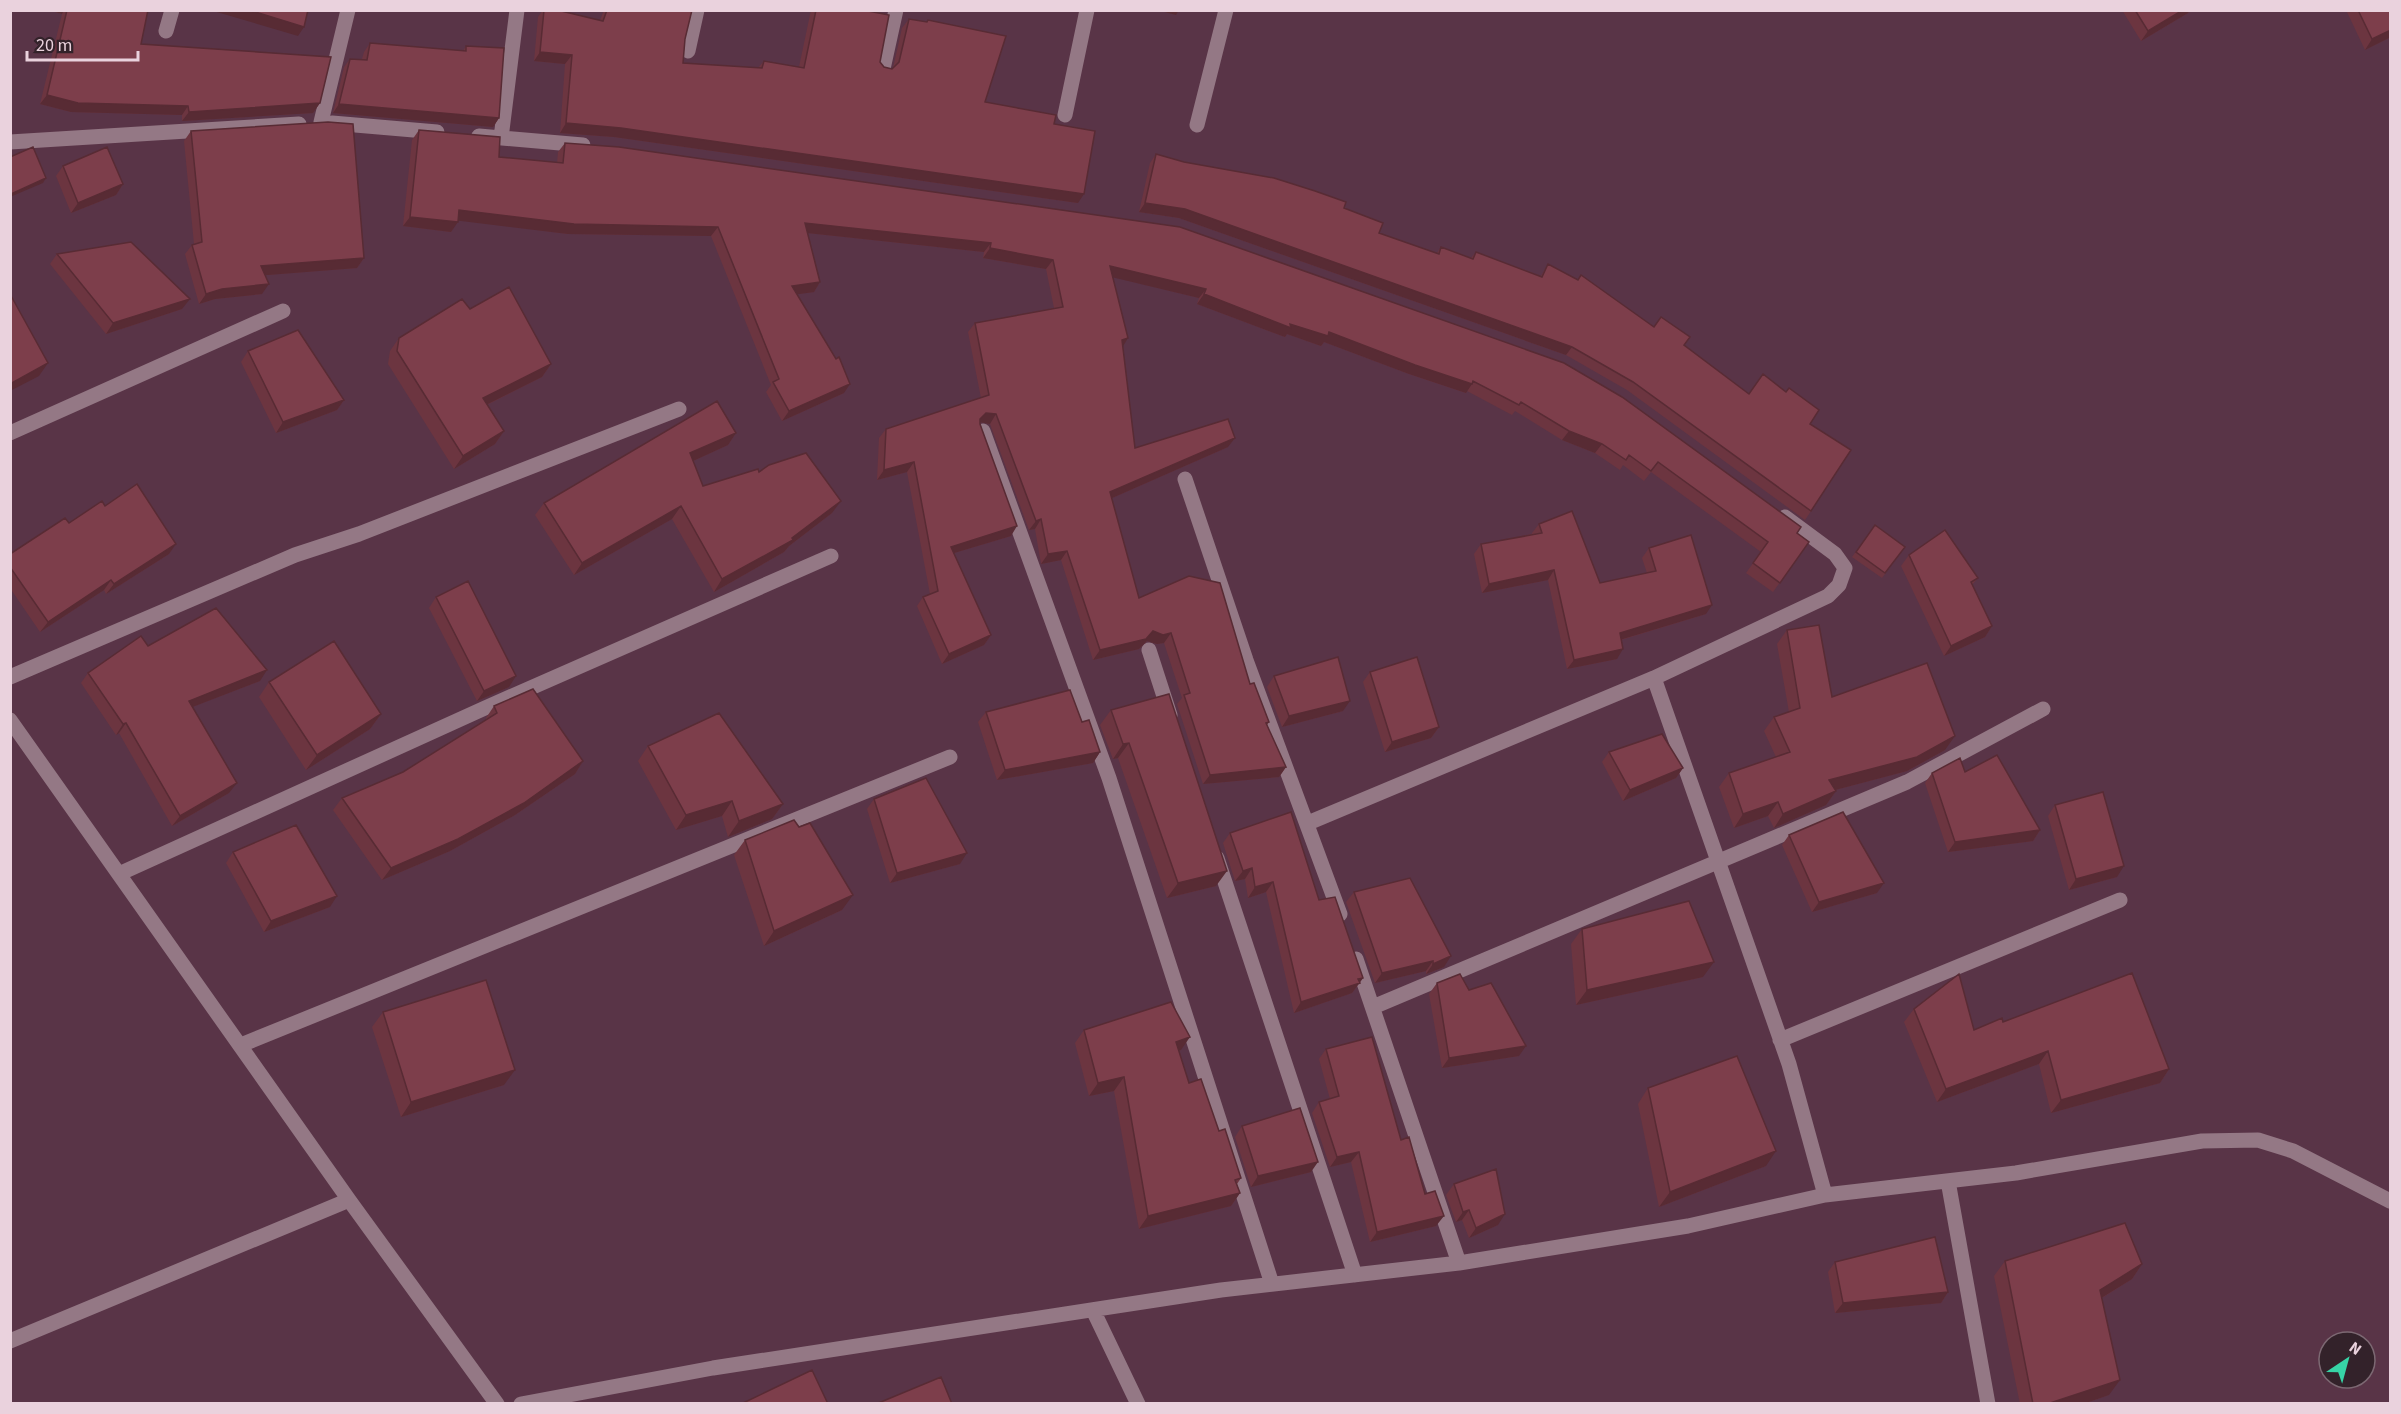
<svg xmlns="http://www.w3.org/2000/svg" width="2401" height="1414" font-family="'Source Sans 3',sans-serif">
<style>
.lines{fill:none;stroke-linecap:round;stroke-linejoin:round}
.minor{stroke:#947885;stroke-width:15}
.wall{fill:#6c3540}
.shaded-wall{fill:#582b34}
.building{fill:#7d3e4b;stroke:#582b34;stroke-width:1.5}
</style>
<rect width="100%" height="100%" fill="#593447"/>
<g class="lines">
<path class="minor" d="M166 31 172 10
M688 51 697 10
M883 69 896 10
M1065 115 1087 10
M321 122 348 10
M332 123 437 132
M1197 125 1226 10
M479 136 583 145
M501 138 517 10
M10 142 299 124
M983 431 1109 778 1272 1284
M10 433 283 311
M1185 479 1246 660 1340 914
M1149 650 1170 715
M10 677 295 555 359 534 679 409
M1654 678 1789 1064 1825 1195
M10 720 349 1200 497 1404
M1308 823 1654 678 1828 596 1839 585 1845 568 1835 554 1785 517
M1217 858 1355 1275
M121 873 485 708 831 556
M1356 959 1459 1263
M1373 1007 1907 782 2043 709
M1780 1040 2120 900
M241 1045 950 757
M1948 1181 1988 1404
M1093 1310 1138 1404
M10 1341 349 1200
M521 1404 713 1368 1221 1290 1459 1263 1688 1226 1825 1195 2016 1173 2202 1141 2258 1140 2293 1151 2390 1201"/>
</g>
<path class="wall" d="M49 10H148L141 44 320 103 313 113 182 121V115L71 112 40 104 62 14Z
M543 10H557L600 20 604 10H692L685 39 683 63 758 68 764 61 799 67 811 10H863L880 62 884 67 892 69 893 68 902 28 909 19 926 22 928 20 985 102 1054 124 1078 203 614 137 560 133 565 64 534 61 538 17Z
M2122 10H2190L2188 13 2141 41Z
M2346 10H2391V37L2365 50Z
M370 43 463 51 466 46 499 118 493 127 333 113 344 67 350 59H362L364 52Z
M419 130 499 157 557 163 558 152 565 143 1564 363 1809 542 1773 592 1746 573 1761 552 1651 472 1644 481 1623 465 1620 470 1595 453 1562 440 1515 411 1512 415 1467 391 1466 393 1409 374 1324 342 1321 346 1287 334 1285 337 1197 304 1199 298 1113 277 1123 346 1135 448 1228 447 1112 498 1139 598 1250 684 1269 722 1267 725 1286 767 1279 777 1203 784 1177 704 1182 698 1164 643 1157 644 1147 641 1139 649 1093 660 1061 560 1041 564 1035 529 1029 530 990 424 980 422 1011 536 954 553 991 635 984 645 942 664 917 606 923 597 930 594 907 472 877 480 879 438 886 429 981 398 968 332 975 323 1054 308 1046 269 983 258 984 252 808 233 820 282 814 292 797 294 844 393 782 421 766 392 771 385 711 236 568 234 458 220 451 232 403 226 412 140Z
M191 131 364 258 357 268 265 275 262 294 215 299 199 304 185 254 192 245 194 244 184 141Z
M1156 154 1344 208 1379 233 1437 253 1441 247 1471 258 1476 252 1541 276 1548 264 1578 280 1581 275 1654 327 1684 345 1749 394 1810 424 1811 511 1805 520 1627 390 1566 355 1179 218 1139 212 1150 163Z
M63 166 123 184 116 195 71 213 56 176Z
M57 254 182 309 106 334 50 264Z
M470 309 551 364 542 377 487 405 504 431 495 444 454 469 388 364 390 351 399 338Z
M248 351 344 400 337 410 276 433 241 362Z
M736 433 728 445 693 461 703 486 759 472 832 513 789 546 784 552 714 592 672 519 574 575 535 515 544 503Z
M105 506 169 554 106 594 104 590 40 632 10 588V554L69 523Z
M1539 524 1600 583 1647 573 1642 558 1649 548 1706 614 1621 640 1617 659 1567 669 1548 580 1482 593 1474 554 1481 544 1532 534V533Z
M1875 525 1905 547 1882 578 1852 557Z
M1909 555 1978 578 1972 585 1992 626 1985 637 1944 656 1901 566Z
M436 597 509 687 477 701 429 608Z
M1787 630 1832 697 1945 750 1907 771 1835 790 1836 791 1826 805 1774 828 1768 816 1734 828 1719 787 1729 773 1776 757 1764 731 1774 717 1789 712 1777 644Z
M148 646 260 681 192 707 229 793 172 826 119 733 116 735 81 683 88 673Z
M1370 672 1439 727 1431 738 1385 752 1363 682Z
M1274 676 1343 711 1282 727 1267 687Z
M269 682 381 714 370 729 306 770 259 697Z
M494 706 583 761 575 774 515 815 450 851 382 880 333 810 342 798 403 772 486 720V718Z
M1111 710 1216 886 1167 898 1118 758 1113 759 1100 725Z
M986 712 1082 722 1100 752 1093 763 997 780 978 722Z
M648 746 783 804 772 819 728 837 722 816 676 830 638 761Z
M1609 752 1683 768 1676 778 1623 801 1602 762Z
M1965 772 2040 830 2033 841 1948 852 1925 783 1932 773Z
M874 799 960 864 890 883 867 809Z
M2055 805 2117 877 2069 890 2048 816Z
M1230 833 1319 900 1363 978 1352 993 1294 1013 1266 892 1248 898 1245 879 1235 881 1223 843Z
M1789 835 1877 893 1812 912 1782 845Z
M745 840 842 910 764 946 734 855Z
M233 852 330 907 264 932 226 863Z
M1354 892 1444 967 1426 974V971L1375 983 1346 902Z
M1582 929 1703 977 1576 1005 1571 944Z
M1437 983 1469 990 1519 1056 1442 1068 1429 994Z
M1914 1009 1974 1030 2003 1022 2169 1069 2160 1083 2051 1113 2039 1064 1937 1102 1904 1022Z
M383 1012 504 1085 401 1117 372 1027Z
M1084 1030 1181 1050 1179 1051 1189 1083 1219 1131 1241 1178 1237 1184 1240 1193 1231 1206 1139 1229 1114 1091 1089 1096 1075 1043Z
M1326 1049 1401 1140 1425 1194 1436 1226 1370 1242 1351 1162 1330 1167 1312 1113 1319 1102 1330 1099 1319 1059Z
M1648 1088 1766 1166 1659 1207 1638 1104Z
M1242 1126 1311 1172 1251 1187 1235 1137Z
M1454 1184 1498 1225 1469 1238 1462 1220 1456 1222 1446 1195Z
M2005 1261 2142 1264 2132 1279 2102 1298 2109 1395 2083 1404H2020L1994 1276Z
M1835 1262 1948 1292 1941 1303 1835 1313 1828 1272Z"/>
<path class="shaded-wall" d="M49 10H64L62 14Z
M210 10H249L304 27 298 36Z
M1157 10H1179L1176 15Z
M2183 10H2190L2188 13 2141 41 2148 31Z
M2391 30V37L2365 50 2372 39Z
M540 52 572 55 565 64 534 61Z
M47 95 188 106 182 115 71 112 40 104Z
M320 103 313 113 182 121 189 112Z
M339 104 499 118 493 127 333 113Z
M566 123 621 128 1084 194 1078 203 614 137 560 133Z
M46 178 43 183 10 197 11 194Z
M123 184 116 195 71 213 78 203Z
M1145 203 1185 209 1572 347 1566 355 1179 218 1139 212Z
M459 210 718 227 711 236 568 234 453 220Z
M410 217 458 222 451 232 403 226Z
M805 223 991 243 984 252 798 232Z
M990 248 1053 260 1046 269 983 258Z
M364 258 357 268 255 276 261 266Z
M1110 266 1206 289 1199 298 1103 275Z
M820 282 814 292 785 296 792 286Z
M269 284 262 294 215 299 199 304 206 294 222 289Z
M1204 294 1290 324 1329 332 1472 384 1466 393 1409 374 1324 342 1321 346 1287 334 1285 337 1197 304Z
M190 299 182 309 106 334 113 323Z
M1128 338 1122 348V340Z
M48 363 39 376 10 391V384Z
M551 364 542 377 474 411 483 398Z
M850 384 844 393 782 421 789 411Z
M344 400 337 410 276 433 283 422Z
M986 413 996 414 990 424 979 422 980 419Z
M504 431 495 444 454 469 463 456Z
M1569 431 1602 444 1595 453 1562 440Z
M736 433 728 445 682 466 690 453Z
M1235 438 1228 447 1103 502 1110 492Z
M914 462 907 472 877 480 884 470Z
M841 501 832 513 789 546 784 552 714 592 722 579 792 538Z
M681 506 672 519 574 575 582 563Z
M1041 519 1035 529 1029 530 1036 521Z
M1017 526 1011 536 944 556 951 547Z
M176 544 169 554 106 594 114 584Z
M1067 551 1061 560 1041 564 1048 554Z
M1554 570 1548 580 1482 593 1489 584Z
M111 580 104 590 40 632 48 622Z
M1712 605 1706 614 1613 642 1620 633Z
M1992 626 1985 637 1944 656 1951 646Z
M1153 631 1171 633 1164 643 1157 644 1147 641 1139 649 1093 660 1100 650Z
M991 635 984 645 942 664 949 654Z
M1623 649 1617 659 1567 669 1574 660Z
M267 670 260 681 182 711 189 701Z
M516 676 509 687 477 701 484 691Z
M1350 701 1343 711 1282 727 1289 716Z
M381 714 370 729 306 770 317 755Z
M126 723 119 733 116 735 123 724Z
M1439 727 1431 738 1385 752 1392 742Z
M1955 736 1945 750 1907 771 1820 794 1829 780Z
M1129 743 1118 758 1113 759 1123 744Z
M1100 752 1093 763 997 780 1005 770Z
M583 761 575 774 515 815 450 851 382 880 391 868Z
M1286 767 1279 777 1203 784 1210 775Z
M1683 768 1676 778 1623 801 1630 790Z
M237 783 229 793 172 826 180 816Z
M1836 791 1826 805 1774 828 1783 814Z
M732 801 722 816 676 830 686 815Z
M1778 802 1768 816 1734 828 1743 814Z
M783 804 772 819 728 837 739 821Z
M2040 830 2033 841 1948 852 1955 842Z
M967 853 960 864 890 883 897 873Z
M2124 866 2117 877 2069 890 2076 879Z
M1252 868 1245 879 1235 881 1243 871Z
M1227 871 1216 886 1167 898 1178 883Z
M1273 882 1266 892 1248 898 1255 887Z
M1884 883 1877 893 1812 912 1819 902Z
M853 895 842 910 764 946 774 931Z
M337 896 330 907 264 932 271 921Z
M1451 956 1444 967 1426 974 1433 964Z
M1433 961 1426 971 1375 983 1382 973Z
M1714 962 1703 977 1576 1005 1587 990Z
M1363 978 1352 993 1294 1013 1301 1002Z
M1190 1037 1181 1050 1167 1055 1176 1042Z
M1526 1046 1519 1056 1442 1068 1449 1058Z
M2048 1051 2039 1064 1937 1102 1946 1089Z
M2169 1069 2160 1083 2051 1113 2061 1100Z
M515 1070 504 1085 401 1117 411 1102Z
M1124 1077 1114 1091 1089 1096 1098 1083Z
M1776 1151 1766 1166 1659 1207 1670 1192Z
M1359 1152 1351 1162 1330 1167 1337 1157Z
M1318 1162 1311 1172 1251 1187 1258 1176Z
M1240 1193 1231 1206 1139 1229 1148 1216Z
M1469 1210 1462 1220 1456 1222 1463 1212Z
M1505 1214 1498 1225 1469 1238 1476 1228Z
M1444 1216 1436 1226 1370 1242 1377 1232Z
M2142 1264 2132 1279 2090 1305 2100 1290Z
M1948 1292 1941 1303 1835 1313 1843 1303Z
M2120 1380 2109 1395 2083 1404H2047Z"/>
<path class="building" d="M67 10H148L141 44 331 57 320 103 189 112 188 106 78 103 47 95Z
M249 10H308L304 27Z
M544 10H557L603 21 607 10H692L685 39 683 63 762 68 764 61 804 68 816 10H863L889 15 880 62 884 67 892 69 899 62 909 19 927 22 928 20 1006 36 985 102 1056 115 1054 124 1095 131 1084 194 621 128 566 123 572 55 540 52Z
M2135 10H2183L2148 31Z
M2358 10H2391V30L2372 39Z
M370 43 466 51V46L504 48 499 118 339 104 350 59 367 60Z
M328 122 353 124 364 258 261 266 269 284 222 289 206 294 192 245 202 242 191 131Z
M419 130 500 137 499 157 563 163 565 143 619 147 1180 227 1564 363 1622 397 1801 527 1797 533 1809 542 1780 583 1753 563 1768 542 1658 462 1651 471 1629 455 1626 460 1602 444 1569 431 1521 402 1519 405 1473 381 1472 384 1415 365 1329 332 1328 336 1290 324 1291 328 1204 294 1206 289 1110 266 1128 338 1122 340 1135 448 1228 419 1235 438 1110 492 1139 598 1189 576 1220 583 1250 684 1254 683 1269 722 1266 723 1286 767 1210 775 1184 695 1190 693 1171 633 1163 635 1153 631 1146 639 1100 650 1067 551 1048 554 1041 519 1036 521 996 414 986 413 980 419V424L1017 526 951 547 991 635 949 654 923 597 938 591 914 462 884 470 886 429 989 395 975 323 1063 307 1053 260 990 248 991 243 805 223 820 282 792 286 836 359 839 357 850 384 789 411 773 382 779 379 718 227 574 224 459 210 458 222 410 217Z
M33 147 46 178 11 194 10 157Z
M107 147 123 184 78 203 63 166Z
M1156 154 1184 162 1274 178 1315 191 1346 202 1344 208 1383 223 1379 233 1439 254 1441 247 1473 259 1476 252 1542 277 1548 264 1578 280 1581 275 1654 327 1661 317 1690 337 1684 345 1749 394 1763 374 1786 392 1789 388 1819 410 1810 424 1851 450 1811 511 1633 382 1572 347 1185 209 1145 203Z
M131 242 190 299 113 323 57 254Z
M509 287 551 364 483 398 504 431 463 456 397 351 399 338 462 299 470 309Z
M10 294 48 363 10 384Z
M298 330 344 400 283 422 248 351Z
M717 401 736 433 690 453 703 486 758 469 759 472 769 465 806 453 841 501 792 538 793 540 722 579 681 506 582 563 544 503Z
M137 484 176 544 114 584 111 580 48 622 10 567V554L65 518 69 523 102 501 105 506Z
M1572 511 1600 583 1656 571 1649 548 1691 535 1712 605 1620 633 1623 649 1574 660 1554 570 1489 584 1481 544 1542 533 1539 524Z
M1875 525 1905 547 1885 573 1856 552Z
M1945 530 1978 578 1971 582 1992 626 1951 646 1909 555Z
M468 581 516 676 484 691 436 597Z
M216 608 267 670 189 701 237 783 180 816 126 723 123 724 88 673 141 636 148 646Z
M1819 625 1832 697 1927 663 1955 736 1917 757 1829 780 1836 791 1783 814 1778 802 1743 814 1729 773 1790 752 1774 717 1800 708 1787 630Z
M334 641 381 714 317 755 269 682Z
M1338 657 1350 701 1289 716 1274 676Z
M1417 657 1439 727 1392 742 1370 672Z
M533 689 583 761 524 803 458 839 391 868 342 798 403 772 497 713 494 706Z
M1070 690 1082 722 1089 720 1100 752 1005 770 986 712Z
M1169 694 1227 871 1178 883 1129 743 1123 744 1111 710Z
M719 713 783 804 739 821 732 801 686 815 648 746Z
M1662 734 1683 768 1630 790 1609 752Z
M1997 755 2040 830 1955 842 1932 773 1960 758 1965 772Z
M926 778 967 853 897 873 874 799Z
M2103 792 2124 866 2076 879 2055 805Z
M1291 812 1319 900 1335 897 1363 978 1358 979 1360 983 1301 1002 1273 882 1255 887 1252 868 1243 871 1230 833Z
M1843 812 1884 883 1819 902 1789 835Z
M794 820 799 827 810 823 853 895 774 931 745 840Z
M296 825 337 896 271 921 233 852Z
M1410 878 1451 956 1433 964V961L1382 973 1354 892Z
M1689 901 1714 962 1587 990 1582 929Z
M2132 973 2169 1069 2061 1100 2048 1051 1946 1089 1914 1009 1959 974 1974 1030 2002 1018 2003 1022Z
M1460 974 1469 990 1491 983 1526 1046 1449 1058 1437 983Z
M486 980 515 1070 411 1102 383 1012Z
M1171 1002 1190 1037 1176 1042 1189 1083 1201 1079 1219 1131 1225 1129 1241 1178 1235 1180 1240 1193 1148 1216 1124 1077 1098 1083 1084 1030Z
M1372 1037 1401 1140 1409 1137 1425 1194 1435 1191 1444 1216 1377 1232 1359 1152 1337 1157 1319 1102 1339 1096 1326 1049Z
M1737 1056 1776 1151 1670 1192 1648 1088Z
M1300 1108 1318 1162 1258 1176 1242 1126Z
M1496 1169 1505 1214 1476 1228 1469 1210 1463 1212 1454 1184Z
M2125 1223 2142 1264 2100 1290 2120 1380 2047 1404H2033L2005 1261Z
M1935 1237 1948 1292 1843 1303 1835 1262Z
M812 1370 828 1404H741Z
M941 1377 952 1404H876Z"/>
<rect width="2401" height="1414" fill="none" stroke="#ead2dd" stroke-width="24"/>
<g transform="translate(2347 1360) rotate(36)"><circle r="28" fill="#33222a" stroke="#7c6872" stroke-width="1.5"/>
<path d="M0-4.5L10 22L0 15L-10 22Z" fill="#37d4a6"/>
<text y="-9" font-size="16" font-weight="bold" text-anchor="middle" fill="#ead2dd">N</text>
</g>
<path d="M27 51v9h111v-9" fill="none" stroke="#ead2dd" stroke-width="3"/>
<text x="36" y="51" font-size="18" fill="#ead2dd" stroke="#33222a" stroke-width="4.5" paint-order="stroke">20 m</text>
</svg>
